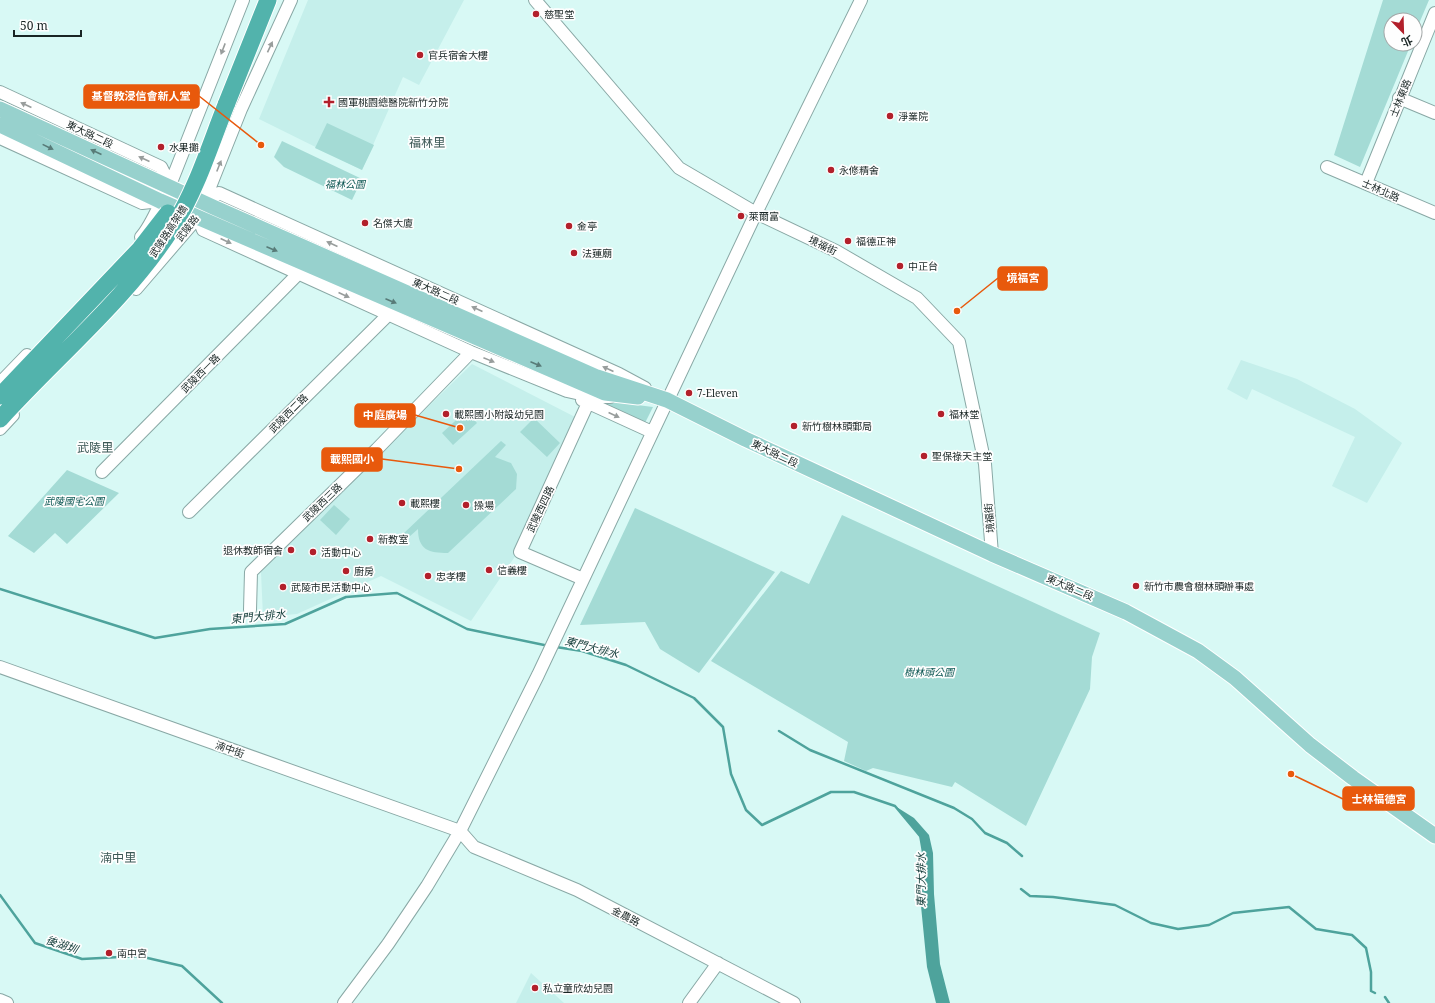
<svg xmlns="http://www.w3.org/2000/svg" width="1435" height="1003" font-family="'Noto Serif','Noto Sans TC',serif">
<style>
.built{fill:#c5efeb}
.green{fill:#a4dbd5}
.water{fill:#4ea39c}
.lines{fill:none;stroke-linecap:round;stroke-linejoin:round}
.stream{stroke:#4ea39c;stroke-width:2.5}
.minor-casing{stroke:#89a8a5;stroke-width:14}
.major-casing{stroke:#fff;stroke-width:17}
.highway-casing{stroke:#fff;stroke-width:19}
.minor{stroke:#fff;stroke-width:12}
.major{stroke:#97d1cd;stroke-width:15}
.highway{stroke:#52b3ac;stroke-width:17}
.highway-bridge-casing{stroke:#fff;stroke-width:19;stroke-linecap:butt}
.highway-bridge{stroke:#52b3ac;stroke-width:17}
.oneway{fill:#989d9c}
.oneway2{fill:#587b78}
.poi-dot{fill:#b2202b;stroke:#fefefe;stroke-width:1.5}
.labels{text-anchor:middle;dominant-baseline:central;stroke-width:3.5;stroke-linejoin:round;paint-order:stroke}
.poi-label{font-size:10px;fill:#192524;stroke:#fefefe;text-anchor:start}
.street-label{font-size:10px;fill:#192524;stroke:#fefefe}
.park-label{font-size:10px;font-style:italic;fill:#0e5854;stroke:#fefefe}
.water-label{font-size:11px;font-style:italic;fill:#1a423f;stroke:#fefefe}
.quarter-label{font-size:12px;fill:#3c5856;stroke:#fefefe}
.leader{fill:none;stroke:#e8590c;stroke-width:1.5}
.callout-dot{fill:#e8590c;stroke:#fefefe;stroke-width:1.5}
.callout{fill:#e8590c;stroke:#e8590c;stroke-width:1.5}
.callout-label{font-size:11px;text-anchor:middle;font-weight:bold;fill:#fff}
</style>
<rect width="100%" height="100%" fill="#d8f9f5"/>
<path class="built" d="M308 0H464L419 85 403 77 362 170 259 119Z
M1241 360 1297 379 1355 409 1402 443 1367 503 1332 486 1355 437 1252 389 1247 400 1227 389Z
M472 364 577 418 516 555 471 621 381 576 297 614 263 617 261 572 312 519Z
M531 973 564 1003H516Z"/>
<path class="green" d="M1383 0H1429L1415 33V20H1391V44H1411L1360 167 1334 155Z
M327 123 374 145 362 170 315 148Z
M282 141 362 179 352 200 284 167 274 157Z
M589 399 653 407 644 425Z
M466 411 477 423 453 445 442 433Z
M534 418 560 443 547 457 520 432Z
M501 441 506 445 495 457 511 463 517 474 516 489 448 553C429 553 418 550 418 529L409 537 403 534Z
M67 470 119 493 67 544 55 533 34 553 8 536Z
M334 505 350 519 336 535 320 520Z
M635 508 775 572 699 673 660 649 645 622 580 625Z
M842 515 1100 633 1092 657 1090 689 1026 826 955 782 952 787 873 768 866 771 844 761 848 742 711 661 781 571 809 584Z"/>
<path class="water" d="M895 806 914 818 929 835 933 853 934 894 940 964 950 1003H936L927 967 921 906 924 865 919 836Z"/>
<g class="lines">
<path class="stream" d="M0 589 155 638 210 629 285 624 346 597 397 593 467 629 549 646
M556 647 582 651 626 665 694 698 723 727 731 774 746 810 762 825 831 792H854L895 806 920 836
M779 731 810 750 954 808 972 819 985 833 1007 843 1022 856
M1021 889 1030 896 1053 897 1115 905 1151 923 1178 929 1209 925 1233 913 1289 907 1316 929 1352 935 1366 948 1371 972V991L1375 993
M0 895 35 943 82 959 139 956 182 966 222 1003
M1385 997 1389 1003"/>
<defs>
<path id="minor" d="M535 0 679 168 756 213 836 251 917 298 959 342 985 464 992 554
M0 92 161 167 170 185
M1399 98 1435 113
M0 138 142 203 160 201
M1327 167 1435 213
M1366 183 1435 13
M204 202 219 193 619 374 645 388
M198 217 203 230 471 352 567 391 594 397H610
M141 237C153 224 160 201 170 185L243 0
M136 289 198 217 241 109 291 0
M0 383 27 355
M582 400 652 432
M0 429 13 415
M102 472 298 274
M189 512 388 315
M583 579 520 552 588 403
M250 610 251 572 377 449 471 352
M0 667 460 831 474 847 577 890 794 1003
M0 1000 7 1003
M344 1003 388 944 427 886 460 831 538 675 756 213 861 0
M689 1003 718 963"/>
<path id="major" d="M0 109 213 207 597 377 667 400 745 439 992 554 1126 612 1198 651 1235 678 1310 745 1353 778 1435 836
M0 125 160 201 605 393 638 397"/>
<path id="highway" d="M226 105 268 0"/>
</defs>
<use href="#minor" class="minor-casing"/>
<use href="#major" class="major-casing"/>
<use href="#highway" class="highway-casing"/>
<use href="#minor" class="minor"/>
<use href="#major" class="major"/>
<use href="#highway" class="highway"/>
<defs>
<path id="highway-bridge" d="M0 396 140 249 168 213
M0 419C58 355 128 298 174 225 197 188 210 145 226 105"/>
</defs>
<use href="#highway-bridge" class="highway-bridge-casing"/>
<use href="#highway-bridge" class="highway-bridge"/>
</g>
<defs><path id="oneway-solid" d="M-6-.8H1V-3.2L6.5 0L1 3.2V.8H-6Z"/></defs>
<g class="oneway">
<use href="#oneway-solid" transform="translate(270 47) rotate(-65)"/>
<use href="#oneway-solid" transform="translate(223 49) rotate(111)"/>
<use href="#oneway-solid" transform="translate(26 105) rotate(-155)"/>
<use href="#oneway-solid" transform="translate(144 159) rotate(-156)"/>
<use href="#oneway-solid" transform="translate(219 166) rotate(-68)"/>
<use href="#oneway-solid" transform="translate(226 241) rotate(25)"/>
<use href="#oneway-solid" transform="translate(332 244) rotate(-156)"/>
<use href="#oneway-solid" transform="translate(344 295) rotate(24)"/>
<use href="#oneway-solid" transform="translate(477 309) rotate(-156)"/>
<use href="#oneway-solid" transform="translate(489 360) rotate(22)"/>
<use href="#oneway-solid" transform="translate(608 369) rotate(-156)"/>
<use href="#oneway-solid" transform="translate(614 415) rotate(25)"/>
</g>
<g class="oneway2">
<use href="#oneway-solid" transform="translate(48 147) rotate(26)"/>
<use href="#oneway-solid" transform="translate(96 152) rotate(-156)"/>
<use href="#oneway-solid" transform="translate(272 249) rotate(23)"/>
<use href="#oneway-solid" transform="translate(391 301) rotate(23)"/>
<use href="#oneway-solid" transform="translate(536 364) rotate(23)"/>
</g>
<g class="poi-dot">
<circle cx="536" cy="14" r="4"/>
<circle cx="420" cy="55" r="4"/>
<path d="M327 96h4v4h4v4h-4v4h-4v-4h-4v-4h4z"/>
<circle cx="890" cy="116" r="4"/>
<circle cx="161" cy="147" r="4"/>
<circle cx="831" cy="170" r="4"/>
<circle cx="741" cy="216" r="4"/>
<circle cx="365" cy="223" r="4"/>
<circle cx="569" cy="226" r="4"/>
<circle cx="848" cy="241" r="4"/>
<circle cx="574" cy="253" r="4"/>
<circle cx="900" cy="266" r="4"/>
<circle cx="689" cy="393" r="4"/>
<circle cx="446" cy="414" r="4"/>
<circle cx="941" cy="414" r="4"/>
<circle cx="794" cy="426" r="4"/>
<circle cx="924" cy="456" r="4"/>
<circle cx="402" cy="503" r="4"/>
<circle cx="466" cy="505" r="4"/>
<circle cx="370" cy="539" r="4"/>
<circle cx="291" cy="550" r="4"/>
<circle cx="313" cy="552" r="4"/>
<circle cx="489" cy="570" r="4"/>
<circle cx="346" cy="571" r="4"/>
<circle cx="428" cy="576" r="4"/>
<circle cx="1136" cy="586" r="4"/>
<circle cx="283" cy="587" r="4"/>
<circle cx="109" cy="953" r="4"/>
<circle cx="535" cy="988" r="4"/>
</g>
<g class="labels">
<g class="poi-label">
<text x="544" y="14">慈聖堂</text>
<text x="428" y="55">官兵宿舍大樓</text>
<text x="338" y="102">國軍桃園總醫院新竹分院</text>
<text x="898" y="116">淨業院</text>
<text x="169" y="147">水果攤</text>
<text x="839" y="170">永修精舍</text>
<text x="749" y="216">萊爾富</text>
<text x="373" y="223">名傑大廈</text>
<text x="577" y="226">金亭</text>
<text x="856" y="241">福德正神</text>
<text x="582" y="253">法蓮廟</text>
<text x="908" y="266">中正台</text>
<text x="697" y="393">7-Eleven</text>
<text x="454" y="414">載熙國小附設幼兒園</text>
<text x="949" y="414">福林堂</text>
<text x="802" y="426">新竹樹林頭郵局</text>
<text x="932" y="456">聖保祿天主堂</text>
<text x="410" y="503">載熙樓</text>
<text x="474" y="505">操場</text>
<text x="378" y="539">新教室</text>
<text x="283" y="550" text-anchor="end">退休教師宿舍</text>
<text x="321" y="552">活動中心</text>
<text x="497" y="570">信義樓</text>
<text x="354" y="571">廚房</text>
<text x="436" y="576">忠孝樓</text>
<text x="1144" y="586">新竹市農會樹林頭辦事處</text>
<text x="291" y="587">武陵市民活動中心</text>
<text x="117" y="953">南中宮</text>
<text x="543" y="988">私立童欣幼兒園</text>
</g>
<g class="street-label">
<text transform="translate(1400 98) rotate(-68)">士林東路</text>
<text transform="translate(90 134) rotate(25)">東大路二段</text>
<text transform="translate(1381 190) rotate(24)">士林北路</text>
<text transform="translate(187 228) rotate(-52)">武陵路</text>
<text transform="translate(168 231) rotate(-57)">武陵路高架橋</text>
<text transform="translate(823 245) rotate(26)">境福街</text>
<text transform="translate(436 291) rotate(24)">東大路二段</text>
<text transform="translate(200 373) rotate(-45)">武陵西一路</text>
<text transform="translate(288 413) rotate(-45)">武陵西二路</text>
<text transform="translate(775 453) rotate(25)">東大路二段</text>
<text transform="translate(322 502) rotate(-44)">武陵西三路</text>
<text transform="translate(540 509) rotate(-65)">武陵西四路</text>
<text transform="translate(989 518) rotate(-95)">境福街</text>
<text transform="translate(1070 587) rotate(23)">東大路二段</text>
<text transform="translate(230 749) rotate(20)">湳中街</text>
<text transform="translate(626 916) rotate(27)">金農路</text>
</g>
<g class="park-label">
<text x="345" y="184">福林公園</text>
<text x="74" y="501">武陵國宅公園</text>
<text x="929" y="672">樹林頭公園</text>
</g>
<g class="water-label">
<text transform="translate(258 616) rotate(-6)">東門大排水</text>
<text transform="translate(592 647) rotate(15)">東門大排水</text>
<text transform="translate(920 880) rotate(-90)">東門大排水</text>
<text transform="translate(62 944) rotate(19)">後湖圳</text>
</g>
<g class="quarter-label">
<text x="427" y="142">福林里</text>
<text x="95" y="447">武陵里</text>
<text x="118" y="857">湳中里</text>
</g>
</g>
<path class="leader" d="M261 145L199 96M957 311L998 278M460 428L415 415M459 469L382 459M1291 774L1343 799"/>
<g class="callout-dot">
<circle cx="261" cy="145" r="4"/>
<circle cx="957" cy="311" r="4"/>
<circle cx="460" cy="428" r="4"/>
<circle cx="459" cy="469" r="4"/>
<circle cx="1291" cy="774" r="4"/>
</g>
<g class="callout">
<rect x="84" y="85" width="115" height="23" rx="4"/>
<rect x="998" y="267" width="49" height="23" rx="4"/>
<rect x="355" y="404" width="60" height="23" rx="4"/>
<rect x="322" y="448" width="60" height="23" rx="4"/>
<rect x="1343" y="787" width="71" height="23" rx="4"/>
</g>
<g class="callout-label">
<text x="141" y="100">基督教浸信會新人堂</text>
<text x="1023" y="282">境福宮</text>
<text x="385" y="419">中庭廣場</text>
<text x="352" y="463">載熙國小</text>
<text x="1379" y="803">士林福德宮</text>
</g>
<g transform="translate(1403 32) rotate(157)"><circle r="19" fill="#fefefe" stroke="#a2a7a7"/>
<path d="M0-3L7 15L0 10L-7 15Z" fill="#b2202b"/>
<text y="-6" font-size="11" font-weight="bold" text-anchor="middle" fill="#192524">北</text>
</g>
<path d="M14 30v6h67v-6" fill="none" stroke="#192524" stroke-width="2"/>
<text x="20" y="30" font-size="12" fill="#192524" stroke="#fefefe" stroke-width="3" paint-order="stroke">50 m</text>
</svg>
